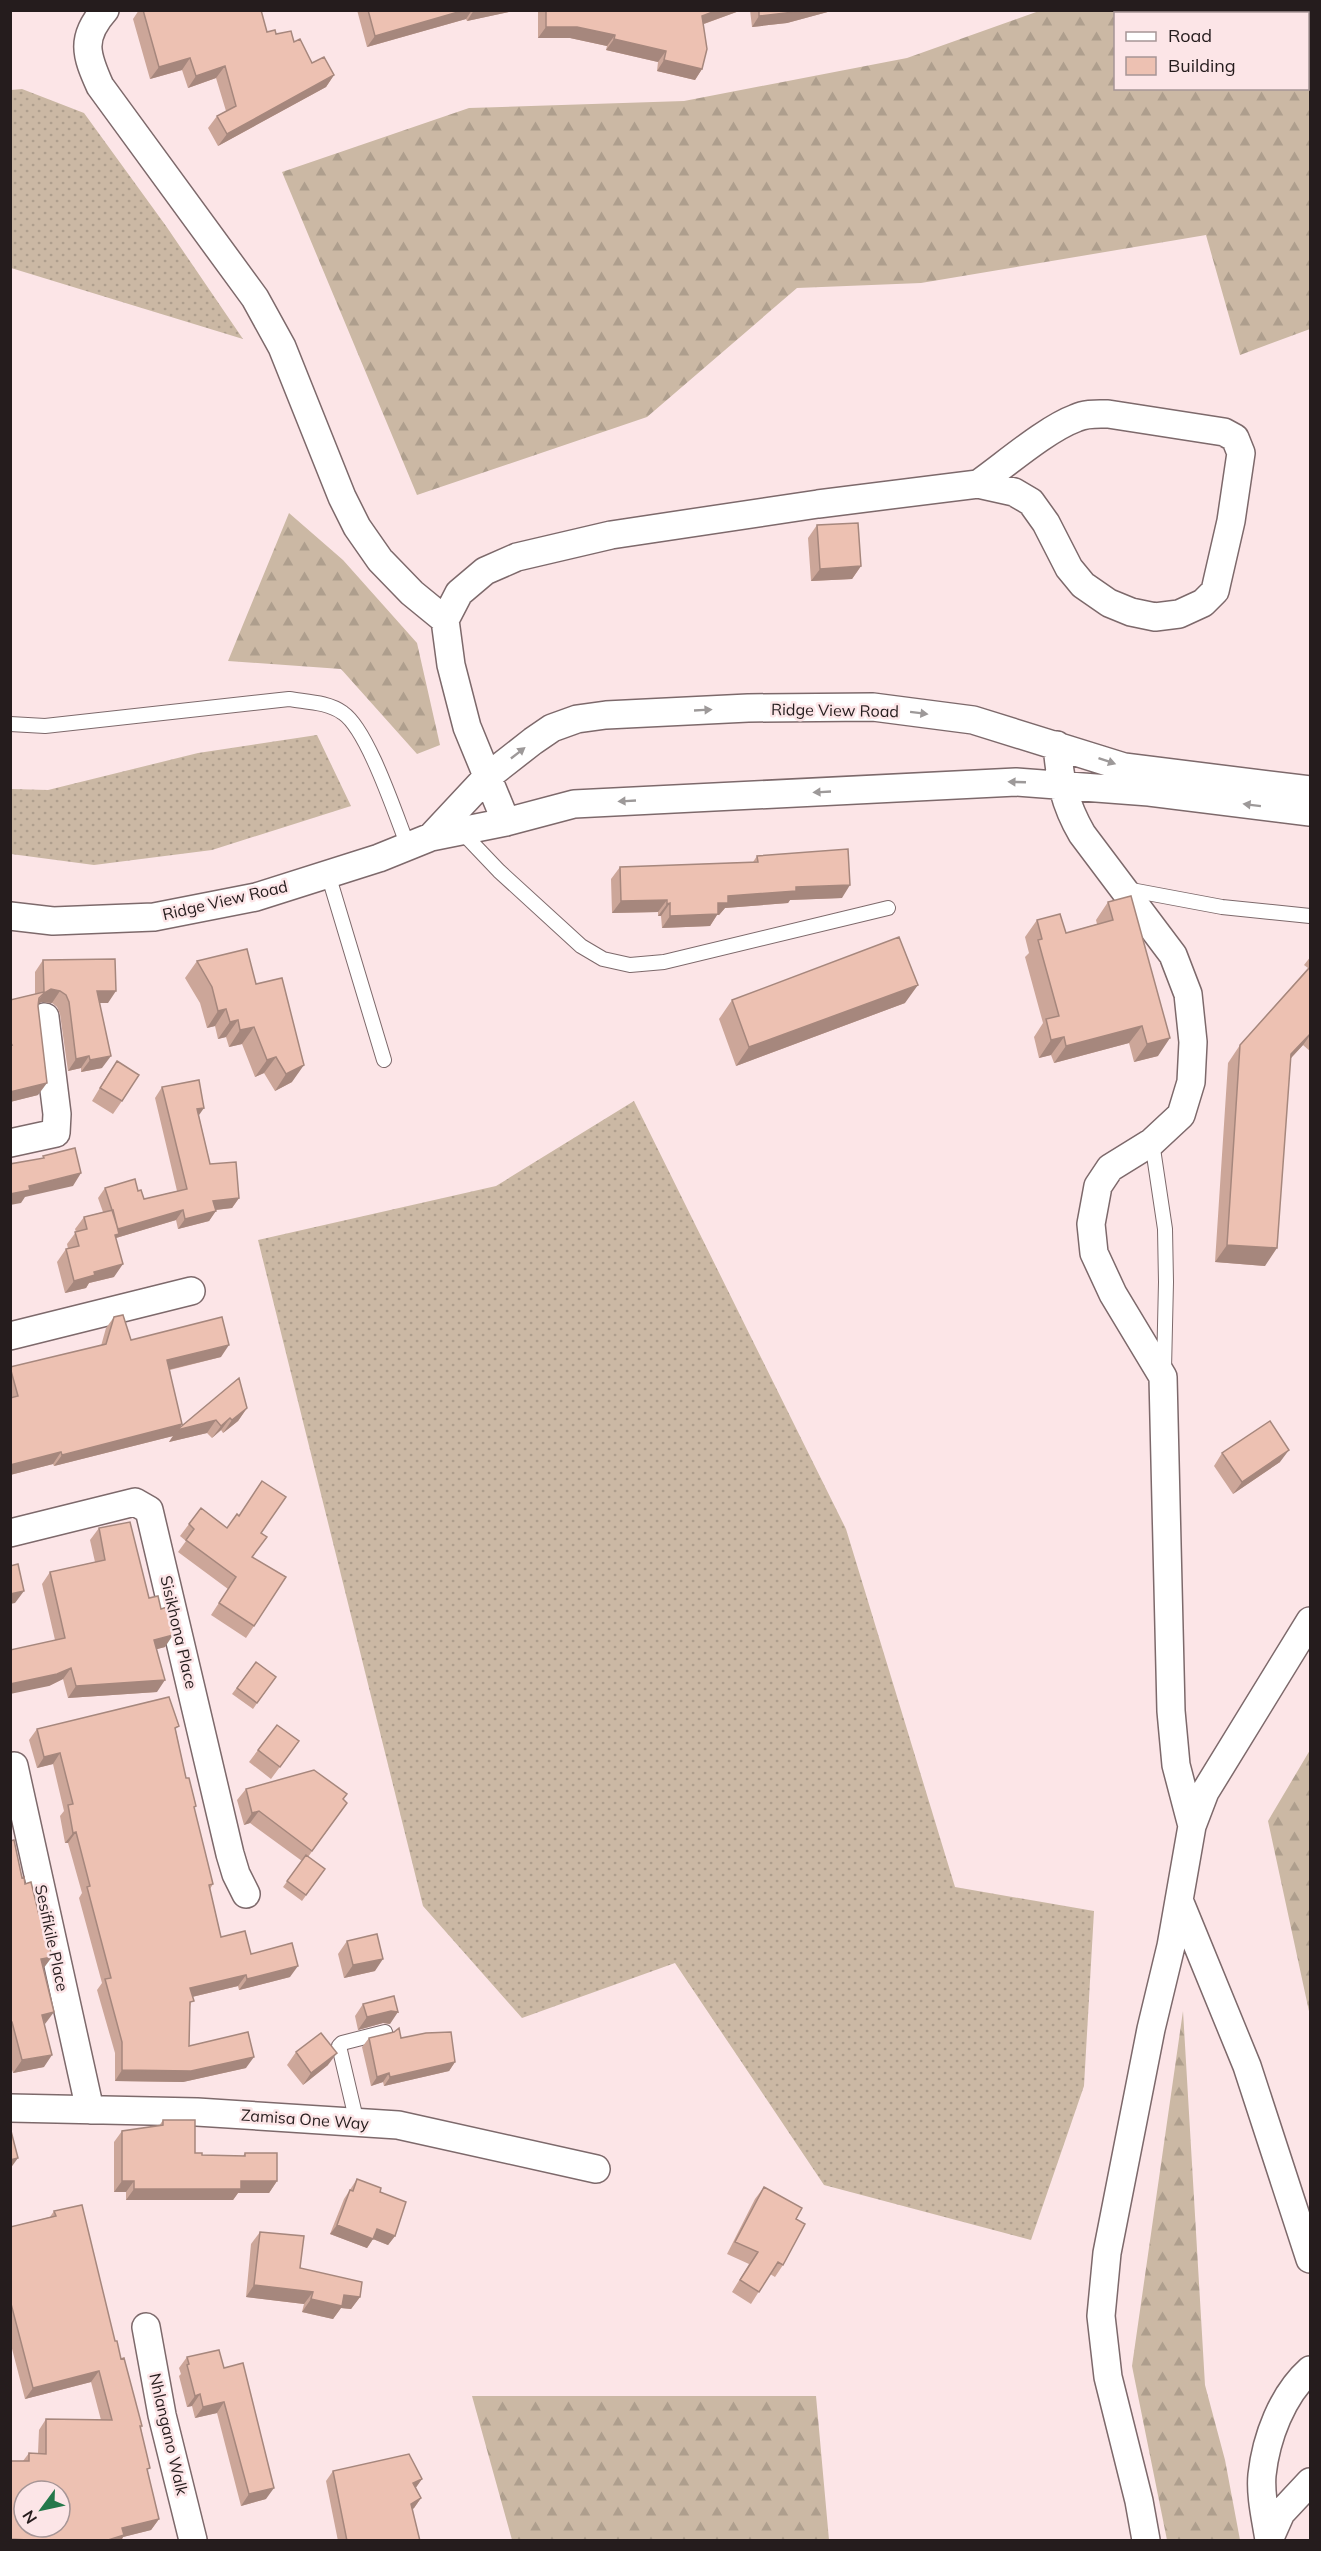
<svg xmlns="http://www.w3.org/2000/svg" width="1321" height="2551" font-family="Mulish,sans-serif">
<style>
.grass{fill:url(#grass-dots)}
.forest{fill:url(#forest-firs);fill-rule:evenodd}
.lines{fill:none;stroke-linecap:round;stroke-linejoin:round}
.lane-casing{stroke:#7d696b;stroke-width:16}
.street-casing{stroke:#7d696b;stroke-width:30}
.lane{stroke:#fff;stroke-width:14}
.street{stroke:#fff;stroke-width:27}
.wall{fill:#cca699}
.shaded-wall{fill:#a6877d}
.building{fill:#edc1b2;stroke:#a6877d;stroke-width:1.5;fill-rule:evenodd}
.oneway{fill:#9d9999}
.labels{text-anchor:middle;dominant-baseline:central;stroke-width:5;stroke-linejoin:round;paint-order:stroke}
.street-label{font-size:16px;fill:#251c1d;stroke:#fce5e7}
</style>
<defs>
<pattern id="grass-dots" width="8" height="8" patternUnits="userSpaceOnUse" patternTransform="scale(1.5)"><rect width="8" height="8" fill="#cbb8a4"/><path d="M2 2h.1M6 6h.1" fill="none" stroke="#ae9e8d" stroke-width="1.8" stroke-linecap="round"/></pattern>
<pattern id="forest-firs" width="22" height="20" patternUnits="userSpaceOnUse" patternTransform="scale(1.5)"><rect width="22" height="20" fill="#cbb8a4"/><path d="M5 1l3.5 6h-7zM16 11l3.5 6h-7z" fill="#ae9e8d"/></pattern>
</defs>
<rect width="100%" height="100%" fill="#fce5e7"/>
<path class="grass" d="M22 89 84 113 166 226 243 339 11 268V90Z
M317 735 351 806 212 850 94 865 11 854V789L48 790 198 753Z
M634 1101 846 1529 955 1887 1094 1911 1084 2086 1031 2240 824 2185 675 1963 522 2018 423 1906 258 1240 496 1186Z"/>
<path class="forest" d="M1039 11H1310V329L1240 355 1206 235 921 283 797 288 647 417 417 495 282 172 469 108 684 101 907 58ZM1116 14H1308V88H1116Z
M289 513 343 560 417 643 440 745 417 754 341 669 228 661Z
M1310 1750V2016L1268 1821Z
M1183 2011 1205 2385 1225 2460 1240 2540H1167L1132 2366Z
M472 2396H816L829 2540H512Z"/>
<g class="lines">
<defs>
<path id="lane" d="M10 724 45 726 289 699C307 702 328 702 343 713 368 730 396 816 408 846
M459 829 499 871 581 946 603 959 630 965 664 962 888 908
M328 874 384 1060
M1126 889 1222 907 1310 916
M1152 1142 1165 1229 1166 1282 1164 1369
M357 2123 339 2046 342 2043 385 2032"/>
<path id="street" d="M105 10C80 38 86 55 100 86L255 298 282 347 342 497 357 527 380 560 412 593 445 620
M1057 745C1060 780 1064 803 1082 834L1173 955 1188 994 1193 1042 1191 1082 1181 1115 1152 1142 1110 1168 1098 1186 1091 1224 1094 1253 1113 1294 1163 1377 1171 1711 1176 1765 1192 1826
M506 822 467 727 451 665 445 620 459 593 485 571 517 557 611 535 818 504 978 484 1014 492 1031 502 1046 523 1069 568 1083 585 1109 603 1131 612 1155 617 1179 614 1203 603 1215 591 1217 582 1231 521 1241 453 1235 438 1224 432 1108 414C1097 414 1086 413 1076 418 1046 429 1005 465 978 484
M431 837 487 777 533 741 552 728 577 719 606 715 748 708 873 707 973 720 1124 767 1310 790
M10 916 53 921 154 917 256 897 379 858 431 837 506 822 574 804 1016 782 1149 792 1310 812
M10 1143 56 1133 57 1114 45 1017
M10 1336 191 1291
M10 1533 135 1502 149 1510 230 1854 236 1874 246 1894
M14 1766 90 2110
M1179 1900 1247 2066 1310 2259
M10 2108 197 2112 398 2125 596 2169
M146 2327 162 2415 193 2540
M1146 2540 1139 2501 1108 2377 1101 2316 1107 2253 1151 2029 1171 1946 1192 1826 1205 1792 1310 1621
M1269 2540C1266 2520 1260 2496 1262 2475 1266 2438 1282 2395 1310 2370
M1269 2540 1281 2513 1310 2482"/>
</defs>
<use href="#lane" class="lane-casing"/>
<use href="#street" class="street-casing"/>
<use href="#lane" class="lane"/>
<use href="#street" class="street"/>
</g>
<path class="wall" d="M139 10H261L267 32 276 34 294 42 312 63 334 75 326 87 218 146 208 128 217 116 226 111 216 78 188 88 182 70 150 79 133 19Z
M357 10H518L467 21 466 19 367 47Z
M538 10H742L704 24 702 69 695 80 657 71 658 62 606 50 607 46 570 38H538Z
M750 10H835L787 23 752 27Z
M817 525 861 566 852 579 811 581 808 538Z
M757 856 842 898 790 900 788 903 725 908 719 915H717L710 926 662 928 661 916H658V912L612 913 611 879 620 867 753 862Z
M1108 902 1158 1056 1134 1062 1129 1043 1054 1063 1051 1055 1039 1058 1034 1037 1043 1023 1025 957 1029 953 1025 937 1037 920 1066 933 1097 924 1096 920Z
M1311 956V1052L1303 1045 1291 1058 1265 1266 1215 1262 1228 1063 1240 1045 1308 968 1304 965Z
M43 960 108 1003H100L102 1068 81 1072V1068L68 1071 60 1014 57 1007 52 1003 42 1002 38 1003V1095L10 1102V1000L35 994V972Z
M197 961 256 984 292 1082 275 1091 264 1073 255 1077 242 1044 229 1047 226 1037 218 1039 215 1026 207 1028 200 1003 185 978Z
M732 1000 905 1003 736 1066 719 1019Z
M117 1061 122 1101 113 1114 92 1101 108 1074Z
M162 1087 199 1116 210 1164 239 1198 232 1208 216 1210 209 1221 178 1229 176 1220 116 1238 114 1277 89 1283 86 1288 65 1293 57 1262 66 1249H68L67 1244 76 1232 75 1229 84 1217 103 1212 98 1198 105 1188 138 1191 144 1199 177 1191 155 1098Z
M114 1317 131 1340 221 1357 170 1370 180 1427 247 1408 238 1421 223 1433 221 1430 212 1438 207 1433 169 1442 173 1436 54 1466 53 1464 10 1475V1367L101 1346 106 1328Z
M1222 1453 1280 1462 1233 1494 1214 1466Z
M201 1508 227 1528 261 1533 253 1557 254 1626 246 1638 211 1615 228 1589 178 1552 186 1541 180 1536Z
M99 1528 149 1598 165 1647 157 1649V1692L68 1698 63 1679 49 1686 55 1640 42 1584 50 1572 95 1562 90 1540Z
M256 1662 276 1677 253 1709 232 1694Z
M37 1729 176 1731 186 1778 213 1884 210 1889 221 1937 290 1977 239 1990 238 1986 192 1997 190 2007 189 2046 246 2068 183 2082 115 2081V2053L97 1990 102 1983 79 1898 82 1893 68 1843H65L60 1816 64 1811 53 1764 37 1768 29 1740Z
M299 1741 271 1779 249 1762 258 1750Z
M246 1789 343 1799 347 1803 308 1857 325 1869 302 1901 283 1887 302 1861 250 1823 244 1825 237 1800Z
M10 1841 22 1878 43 1969 45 2024 44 2067 13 2073 10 2063Z
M347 1941 375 1971 344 1978 338 1954Z
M363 2004 390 2024 383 2023 358 2030 355 2016Z
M369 2038H401L455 2062 449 2071 384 2086 383 2082 371 2086 362 2047Z
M296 2052 328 2065 303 2085 287 2065Z
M163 2120 195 2153 202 2155 243 2156 245 2153 277 2181 269 2193H238L233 2200H126V2192H114V2142L122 2131 159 2126Z
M357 2179 380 2192 395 2236 388 2245 373 2239 367 2248 330 2234 344 2199Z
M764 2187 796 2219 783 2265 775 2277 770 2274 751 2304 732 2292 749 2264 727 2254 755 2199Z
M54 2211 115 2341 142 2426 141 2428 147 2472 159 2519 151 2530 123 2537 121 2541H10L23 2461 29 2453H38L39 2430 46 2419 101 2420 91 2382 25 2399 10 2341V2227L50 2217Z
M260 2232 300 2268 360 2297 351 2309 341 2308 333 2319 302 2312 304 2304 246 2297 251 2244Z
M187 2357 224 2368 266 2499 241 2506 217 2413 195 2418 192 2406 187 2407 179 2376 181 2374 179 2368Z
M333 2471 422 2479 415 2488 421 2498 414 2508 412 2510 420 2541H338L326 2481Z"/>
<path class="shaded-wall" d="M465 10H472L466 19 367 47 375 36Z
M474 10H518L467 21Z
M718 10H742L695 27 702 16Z
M801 10H835L787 23 752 27 759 16Z
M546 27H577L615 35 607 46 570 38H538Z
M614 39 666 51 658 62 606 50Z
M190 58 182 70 150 79 159 67Z
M664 60 702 69 695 80 657 71Z
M225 66 216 78 188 88 196 76Z
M334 75 326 87 218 146 227 134Z
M861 566 852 579 811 581 820 569Z
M850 885 842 898 790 900 788 903 725 908 719 915H717L710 926 662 928 670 916 718 903 728 896 796 887Z
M667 900 658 912 612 913 621 901Z
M670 903 661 916H658L667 904Z
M918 985 905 1003 736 1066 749 1047Z
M51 989 60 991 52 1003 42 1002 35 1005 44 993Z
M97 991H116L108 1003H89Z
M226 1009 215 1026 207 1028 218 1011Z
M238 1020 226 1037 218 1039 230 1022Z
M1142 1026 1129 1043 1054 1063 1066 1046Z
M254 1027 242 1044 229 1047 240 1030Z
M1311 1033V1034L1303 1045 1279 1071 1291 1054Z
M1064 1037 1051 1055 1039 1058 1051 1040Z
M1170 1038 1158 1056 1134 1062 1147 1044Z
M89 1056 81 1068 68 1071 76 1059Z
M111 1056 102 1068 81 1072 90 1060Z
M276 1057 264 1073 255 1077 267 1060Z
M304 1065 292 1082 275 1091 286 1074Z
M47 1083 38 1095 10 1102V1092Z
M204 1108 197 1118V1109Z
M81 1173 73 1186 25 1197 21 1203 10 1205V1194L29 1186Z
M239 1198 232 1208 206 1211 213 1201Z
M183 1210 176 1220 116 1238 110 1246 118 1229Z
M216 1211 209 1221 178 1229 185 1219Z
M1227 1245 1277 1248 1265 1266 1215 1262Z
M123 1264 114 1277 89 1283 86 1288 65 1293 74 1281 94 1272Z
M229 1345 221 1357 159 1372 167 1360Z
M247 1408 238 1421 223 1433 232 1420Z
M230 1418 221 1430 212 1438 221 1426Z
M216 1420 207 1433 169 1442 173 1436 54 1466 62 1455 182 1424 179 1429Z
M1289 1450 1280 1462 1233 1494 1242 1482Z
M61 1452 53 1464 10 1475V1465Z
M24 1591 15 1603 10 1604V1594Z
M173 1635 165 1647 146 1652 154 1640Z
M71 1668 63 1679 49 1686 10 1694V1684Z
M165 1680 157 1692 68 1698 76 1686Z
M60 1753 53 1764 37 1768 44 1757Z
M259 1811 250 1823 244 1825 252 1813Z
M76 1832 68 1843H65L73 1833Z
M52 1957 43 1969 41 1959Z
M383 1959 375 1971 344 1978 353 1965Z
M298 1966 290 1977 239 1990 247 1979Z
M246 1975 238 1986 183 1999 190 1988Z
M391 2011 398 2012 390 2024 383 2023 358 2030 367 2017Z
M54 2012 45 2024 42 2015Z
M337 2053 328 2065 303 2085 311 2073Z
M52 2055 44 2067 13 2073 22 2060Z
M254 2057 246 2068 183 2082 115 2081 122 2070Z
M455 2062 449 2071 384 2086 390 2077Z
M389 2073 383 2082 371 2086 377 2077Z
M18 2158 10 2169V2160Z
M122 2181H134L126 2192H114Z
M241 2181H277L269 2193H238L233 2200H126L134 2189Z
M337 2225 377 2229 395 2236 388 2245 373 2239 367 2248 330 2234Z
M254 2285 313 2292 304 2304 246 2297Z
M344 2295 360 2297 351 2309 341 2308 333 2319 302 2312 311 2299Z
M99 2371 91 2382 25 2399 33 2388Z
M200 2394 192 2406 187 2407 195 2396Z
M224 2402 217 2413 195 2418 203 2407Z
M422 2479 415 2489 413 2483Z
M274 2488 266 2499 241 2506 249 2494Z
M421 2498 414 2508 404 2514 411 2504Z
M159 2519 151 2530 123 2537 121 2541H105L122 2528Z
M10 2539 47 2541H10Z"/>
<path class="building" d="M143 10H261L267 32 275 30 276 34 291 31 294 42 300 39 312 63 324 57 334 75 227 134 217 116 236 106 225 66 196 76 190 58 159 67Z
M368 10H465L375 36Z
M546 10H718L702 16 707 49 702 69 664 60 666 51 614 39 615 35 577 27H546Z
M759 10H801L794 12 759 16Z
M858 523 861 566 820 569 817 525Z
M848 849 850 885 796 887V891L728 896V903H718V914L670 916V903L667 904V900L621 901 620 867 758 862 757 856Z
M1131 896 1170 1038 1147 1044 1142 1026 1066 1046 1064 1037 1051 1040 1046 1019 1059 1016 1038 940 1042 939 1037 920 1060 914 1066 933 1113 920 1108 902Z
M899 937 918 985 749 1047 732 1000Z
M247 949 256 984 282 978 304 1065 286 1074 276 1057 267 1060 254 1027 240 1030 238 1020 230 1022 226 1009 218 1011 212 987 197 961Z
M115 959 116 991H97L111 1056 90 1060 89 1056 76 1059 69 1002 66 995 60 991 51 989 44 993 39 998 38 1006 47 1083 10 1092V1045H12L10 1041V1000L44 992 43 960Z
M1311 966V1033L1291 1054 1277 1248 1227 1245 1240 1045Z
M117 1061 139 1075 122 1101 100 1088Z
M199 1080 204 1108 197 1109 210 1164 236 1162 239 1198 213 1201 216 1211 185 1219 183 1210 118 1229 105 1188 135 1179 138 1191 141 1190 144 1199 187 1189 162 1087Z
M75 1148 81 1173 29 1186 30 1190 10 1194V1164L44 1158 43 1156Z
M113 1210 119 1234 115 1235 123 1264 94 1272 95 1275 74 1281 66 1249 79 1246 75 1232 87 1229 84 1217Z
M123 1315 131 1340 222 1317 229 1345 167 1360 182 1424 62 1455 61 1452 10 1465V1398L18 1396 10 1367 106 1344 114 1317Z
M239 1378 247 1408 232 1420 230 1418 221 1426 216 1420 177 1430Z
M1270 1421 1289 1450 1242 1482 1222 1453Z
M262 1481 286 1497 261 1533 267 1537 252 1557 286 1577 254 1626 219 1603 236 1577 186 1540 194 1529 189 1524 201 1508 227 1528 237 1514 239 1516Z
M130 1522 149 1598 158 1596 161 1609 167 1607 173 1635 154 1640 165 1680 76 1686 71 1668 57 1674 10 1684V1650L65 1638 50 1572 105 1560 99 1528Z
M18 1564 24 1591 10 1594V1566Z
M256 1662 276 1677 257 1703 237 1688Z
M169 1697 179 1726 175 1728 186 1778H189L196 1806 194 1807 213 1884 209 1885 221 1937 245 1931 251 1954 292 1943 298 1966 247 1979 246 1975 190 1988 194 2001 190 2002 189 2046 248 2032 254 2057 191 2071 122 2070V2042L105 1979 111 1978 87 1887 90 1886 76 1832 73 1833 68 1805 73 1804 60 1753 44 1757 37 1729Z
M277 1725 299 1741 280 1767 258 1750Z
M314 1770 347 1794 343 1799 347 1803 312 1851 259 1811 252 1813 246 1789Z
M14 1840 22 1878 24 1877 25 1884 31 1882 39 1915 42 1914 52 1957 41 1959 54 2012 42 2015 52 2055 22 2060 12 2022H10V1841Z
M306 1855 325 1869 306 1895 287 1881Z
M377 1934 383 1959 353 1965 347 1941Z
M394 1996 398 2012 391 2011 367 2017 363 2004Z
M399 2028 401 2038 426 2033 451 2032 455 2062 390 2077 389 2073 377 2077 369 2038 394 2032Z
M321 2033 337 2053 311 2073 296 2052Z
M163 2120H195V2153H202V2155L245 2156V2153H277V2181H241V2189H134V2181H122V2131L163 2125Z
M10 2127 18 2158 10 2160Z
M357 2179 381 2188 380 2192 406 2202 395 2236 377 2229 373 2239 337 2225 350 2190 353 2191Z
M764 2187 802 2208 796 2219 805 2224 783 2265 778 2262 759 2292 740 2280 758 2252 735 2242Z
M82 2205 115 2341H117L121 2359 124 2358 142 2426H140L150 2468 147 2469 159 2519 122 2528 124 2535 105 2541H47L10 2539V2461H29V2453L46 2454V2419L112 2420 99 2371 33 2388 10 2300V2227L56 2216 54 2211ZM24 2491H60V2527H24Z
M260 2232 304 2236 300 2268 362 2282 360 2297 344 2295 342 2306 311 2299 313 2292 254 2285Z
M219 2350 224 2368 243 2363 274 2488 249 2494 224 2402 203 2407 200 2394 195 2396 187 2365 189 2364 187 2357Z
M409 2454 422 2479 413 2483 421 2498 411 2504 420 2541H347L333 2471Z"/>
<defs><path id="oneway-solid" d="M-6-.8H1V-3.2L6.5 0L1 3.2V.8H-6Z" transform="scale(1.5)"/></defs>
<g class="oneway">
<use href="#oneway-solid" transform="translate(703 710) rotate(-3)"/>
<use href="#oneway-solid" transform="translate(919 713) rotate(7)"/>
<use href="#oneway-solid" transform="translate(518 753) rotate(-38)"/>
<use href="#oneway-solid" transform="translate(1107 761) rotate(19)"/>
<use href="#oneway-solid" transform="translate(1017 782) rotate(-178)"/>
<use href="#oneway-solid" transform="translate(822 792) rotate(177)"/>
<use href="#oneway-solid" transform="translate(627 801) rotate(177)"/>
<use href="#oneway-solid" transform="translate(1252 805) rotate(-173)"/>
</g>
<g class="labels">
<g class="street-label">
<text transform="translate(835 710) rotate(1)">Ridge View Road</text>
<text transform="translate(225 900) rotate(-13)">Ridge View Road</text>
<text transform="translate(179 1632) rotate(77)">Sisikhona Place</text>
<text transform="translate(52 1938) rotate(78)">Sesifikile Place</text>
<text transform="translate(305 2119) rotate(4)">Zamisa One Way</text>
<text transform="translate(169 2434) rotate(77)">Nhlangano Walk</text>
</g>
</g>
<rect width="1321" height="2551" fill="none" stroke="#251c1d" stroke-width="24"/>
<rect x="1114" y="12" width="195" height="78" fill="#fce5e7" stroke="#a69596" stroke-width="1.5"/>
<rect x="1126" y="32" width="30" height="9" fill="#ffffff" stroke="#a69596" stroke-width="1.5"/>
<text x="1168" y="42" font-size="18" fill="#251c1d">Road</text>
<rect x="1126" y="57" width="30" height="18" fill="#edc1b2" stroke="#a69596" stroke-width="1.5"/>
<text x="1168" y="72" font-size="18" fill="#251c1d">Building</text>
<g transform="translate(42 2509) rotate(237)"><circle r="28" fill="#fce5e7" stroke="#a69596" stroke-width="1.5"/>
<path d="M0-4.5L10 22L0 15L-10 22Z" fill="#24784a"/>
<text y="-9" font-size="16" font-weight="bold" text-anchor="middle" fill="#251c1d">N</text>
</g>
</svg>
